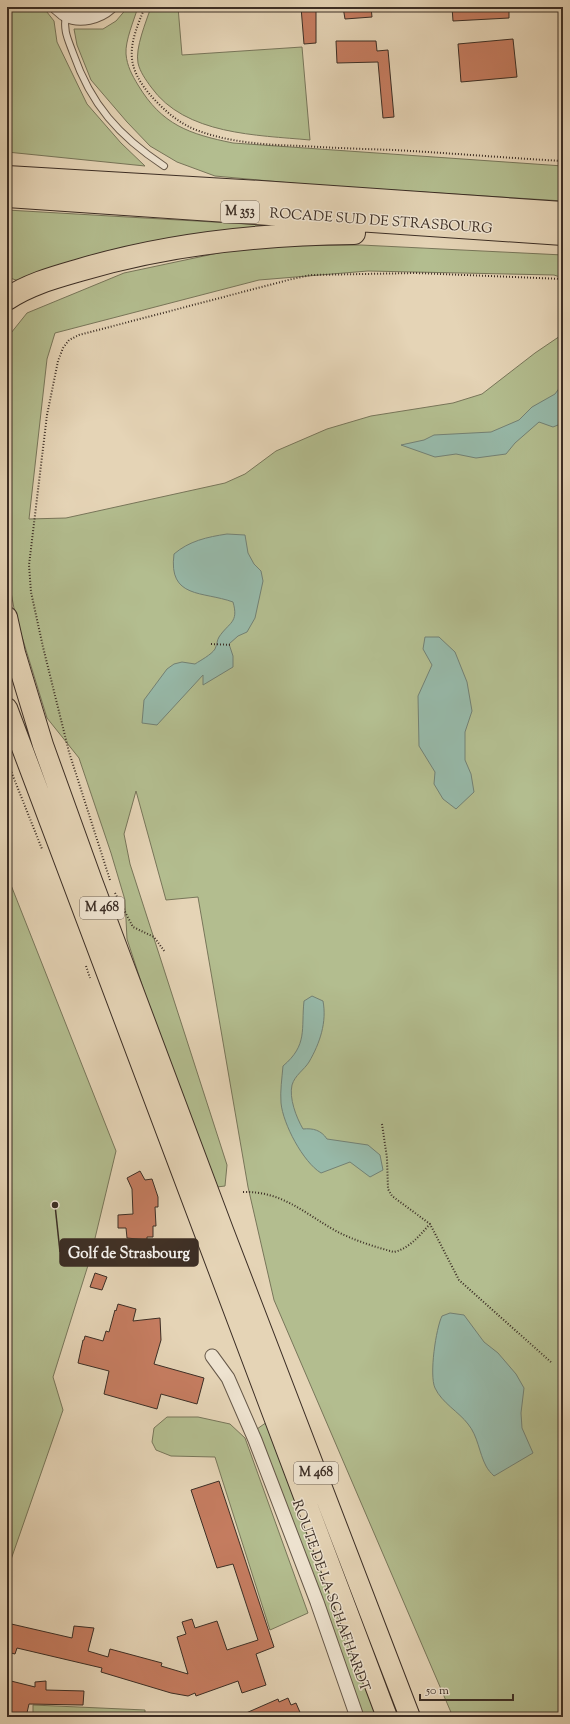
<svg xmlns="http://www.w3.org/2000/svg" width="570" height="1724" font-family="'Sorts Mill Goudy',serif">
<style>
.green{fill:#b3bd8f;stroke:#78765a}
.water{fill:#97b9a9;stroke:#738174}
.building{fill:#c67d61;stroke:#3c2e25}
.lines{fill:none;stroke-linecap:round;stroke-linejoin:round}
.lane-casing{stroke:#665849;stroke-width:8}
.street-casing{stroke:#665849;stroke-width:15}
.primary-casing{stroke:#3c2e25;stroke-width:22}
.highway-casing{stroke:#3c2e25;stroke-width:24}
.path{stroke:#3c2e25;stroke-width:2;stroke-dasharray:1 2;stroke-linecap:butt}
.lane{stroke:#eee3d0;stroke-width:6}
.street{stroke:#eee3d0;stroke-width:13}
.primary{stroke:#e5d4b6;stroke-width:20}
.highway{stroke:#e5d4b6;stroke-width:22}
.labels{text-anchor:middle;dominant-baseline:central;stroke-width:3;stroke-linejoin:round;paint-order:stroke}
.shield{fill:#eee3d0;stroke:#716458;stroke-width:1}
.shield-label{font-size:13px;font-weight:bold;fill:#3c2e25}
.street-label{font-size:14px;fill:#3c2e25;stroke:#eee3d0}
.leader{fill:none;stroke:#3c2e25;stroke-width:1.5}
.callout-dot{fill:#3c2e25;stroke:#eee3d0;stroke-width:1.5}
.callout{fill:#3c2e25;stroke:#3c2e25;stroke-width:1.5}
.callout-label{font-size:15px;text-anchor:middle;font-weight:bold;fill:#fff}
</style>
<rect width="100%" height="100%" fill="#e5d4b6"/>
<filter id="stains"><feTurbulence type="fractalNoise" baseFrequency=".005" numOctaves="4"/><feColorMatrix values="0 0 0 0 .2 0 0 0 0 .09 0 0 0 0 .02 0 0 0 .5 -.17"/></filter>
<radialGradient id="worn" r=".72"><stop offset=".6" stop-color="#630" stop-opacity="0"/><stop offset="1" stop-color="#630" stop-opacity=".3"/></radialGradient>
<path class="green" d="M7 7H43L54 21 57 42 87 104 121 143 145 166 7 152Z
M128 7H138C134 20 125 41 126 54 127 66 132 75 138 85 162 125 189 134 233 143L563 166V201L313 185 215 176 177 162 150 146 127 122 91 80 77 45 74 29H103L116 21Z
M151 7H178L182 55 302 47 310 140C257 135 185 135 151 87 146 80 140 72 138 63 135 48 146 22 151 7Z
M7 210 299 227 19 281 7 277Z
M361 245 563 255V278L554 275 368 271 259 280 55 333 47 359 29 519 66 518 225 483 245 474 276 451 327 429 371 416 453 403 482 394 535 353 563 334V1717H453L274 1300 248 1187 198 897 166 900 136 791 124 834 130 864 227 1165 225 1186 217 1187 146 997 127 939 125 900 111 853 79 758 47 718 15 614 7 570V338L27 313 124 273 237 249 281 246Z
M7 875 116 1151 90 1259 53 1377 63 1410 7 1571Z
M167 1417H198L230 1424 245 1438 308 1613 270 1630 215 1457 171 1456 156 1450 152 1442 154 1428Z
M267 1422 382 1717H363L257 1429Z
M33 1705 145 1710V1717H33Z"/>
<path class="water" d="M563 383V423L553 427 539 422 515 443 506 454 476 458 456 454 435 457 401 445 424 440 434 435 491 432 519 420 532 407 555 394Z
M227 534 245 535 248 553 254 564 261 571 263 581 255 618 247 632 238 636 229 644 233 656V667L203 685V675L157 725 142 723 144 700 167 669 174 664 182 662 195 664C201 660 211 655 215 649 217 645 217 640 219 637 229 622 239 623 233 602 203 591 168 599 174 554 189 541 207 537 227 534Z
M425 637H439L455 652 467 682 472 711 465 732V760L471 774 474 792 456 809 443 799 434 784 435 772 419 746 418 696 432 665 423 649Z
M312 996 323 1001C327 1022 320 1043 309 1062 304 1070 295 1075 292 1085 289 1098 296 1117 303 1129 313 1128 321 1130 327 1139L368 1145 380 1155 383 1170 370 1177 350 1162 321 1173C303 1162 283 1124 281 1103 280 1091 282 1078 283 1066 308 1045 301 1029 304 1001Z
M450 1313 464 1315 484 1342 498 1353 516 1374 524 1388 521 1413 522 1428 533 1453 494 1476C491 1473 488 1470 486 1466 479 1453 478 1436 468 1424 459 1412 442 1403 435 1388 429 1375 436 1328 442 1316Z"/>
<path class="building" d="M301 7H316V43L304 44Z
M343 7H371L372 17 345 19Z
M452 7H509V18L453 21Z
M513 39 517 77 461 82 458 44Z
M336 41H376L377 51 388 50 394 117 383 118 378 62 337 63Z
M140 1171 145 1180 152 1179 158 1197V1207H155L156 1226H153V1237H147V1240L127 1238 126 1228H118V1215L133 1214 132 1189 127 1178Z
M95 1273 107 1277 102 1290 90 1287Z
M118 1304 136 1309 133 1321 160 1318 161 1340 154 1364 204 1378 197 1404 161 1394 157 1409 104 1394 109 1371 78 1363 83 1340H84L85 1336 103 1341 106 1331 109 1332 115 1310 116 1311Z
M219 1481 274 1647 256 1654 266 1685 242 1693 238 1681 196 1696 195 1693 188 1696 171 1693 101 1672 102 1668 17 1648 15 1654 7 1652V1623L72 1638 74 1626 94 1628 88 1651 108 1657 110 1649 162 1663 161 1666 188 1674 177 1637 186 1634 182 1622 192 1619 195 1628 217 1621 227 1650 258 1640 233 1564 217 1568 191 1490Z
M7 1680 35 1687V1682L46 1681V1690L84 1691 83 1705 29 1704 26 1717H7Z
M288 1698 291 1705 296 1703 302 1717H237L278 1699 279 1702Z"/>
<g class="lines">
<defs>
<path id="lane" d="M66 15C63 31 68 39 73 53 91 105 119 136 164 166"/>
<path id="street" d="M56 7C59 9 62 13 66 15 80 22 99 17 110 7
M212 1356 228 1378 255 1440 317 1602 357 1717"/>
<path id="primary" d="M7 617 15 653 43 745 92 881 223 1230 410 1717
M7 708 387 1717"/>
<path id="highway" d="M7 177 261 192 563 213
M7 196 563 234
M7 299C29 284 56 277 80 270 170 243 262 234 354 233"/>
</defs>
<use href="#lane" class="lane-casing"/>
<use href="#street" class="street-casing"/>
<use href="#primary" class="primary-casing"/>
<use href="#highway" class="highway-casing"/>
<path class="path" d="M145 7C129 45 123 65 153 98 166 112 181 125 199 131 232 143 268 145 303 146 333 148 364 149 394 150 450 153 507 158 563 161
M211 644 232 645
M7 761 42 849
M110 880 69 752 43 647 31 592 29 565 47 415 58 361 63 348 69 340 79 335 292 279 311 275 416 273 563 279
M115 893 133 927 154 937 165 952
M86 966 90 978
M382 1124 387 1158 388 1189 392 1196 430 1224 459 1280 552 1363
M243 1192C282 1191 304 1213 336 1231 353 1240 375 1247 394 1252 410 1248 419 1236 430 1224"/>
<use href="#lane" class="lane"/>
<use href="#street" class="street"/>
<use href="#primary" class="primary"/>
<use href="#highway" class="highway"/>
</g>
<g class="labels">
<g class="shield">
<rect x="221" y="201" width="38" height="22" rx="3"/>
<rect x="80" y="897" width="44" height="22" rx="3"/>
<rect x="294" y="1462" width="44" height="22" rx="3"/>
</g>
<g class="shield-label">
<text x="240" y="212">M 353</text>
<text x="102" y="908">M 468</text>
<text x="316" y="1473">M 468</text>
</g>
<g class="street-label">
<text transform="translate(381 222) rotate(4)">ROCADE SUD DE STRASBOURG</text>
<text transform="translate(330 1596) rotate(70)">ROUTE DE LA SCHAFHARDT</text>
</g>
</g>
<path class="leader" d="M55 1205L60 1252"/>
<circle class="callout-dot" cx="55" cy="1205" r="4"/>
<rect class="callout" x="60" y="1239" width="138" height="27" rx="4"/>
<g class="callout-label">
<text x="129" y="1258">Golf de Strasbourg</text>
</g>
<rect width="570" height="1724" fill="none" stroke="#e5d4b6" stroke-width="24"/>
<rect x="8" y="8" width="554" height="1708" fill="none" stroke="#3c2e25" stroke-width="2"/>
<rect x="12" y="12" width="546" height="1700" fill="none" stroke="#3c2e25"/>
<path d="M420 1694v6h93v-6" fill="none" stroke="#3c2e25" stroke-width="2"/>
<text x="426" y="1694" font-size="12" fill="#3c2e25" stroke="#eee3d0" stroke-width="3" paint-order="stroke">50 m</text>
<rect width="100%" height="100%" filter="url(#stains)"/>
<rect width="100%" height="100%" fill="url(#worn)"/>
</svg>
